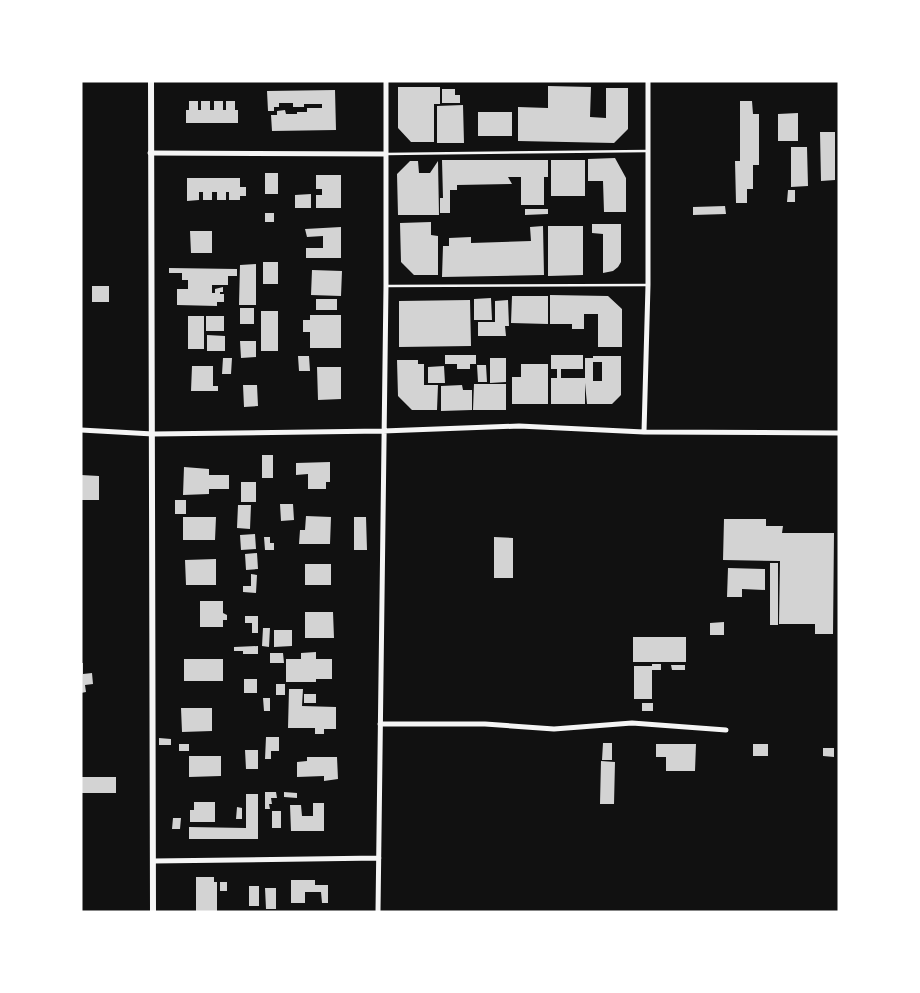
<svg xmlns="http://www.w3.org/2000/svg" width="920" height="993" font-family="'Titillium Web',sans-serif">
<style>
.building{fill:#d3d3d3;fill-rule:evenodd}
.lines{fill:none;stroke-linecap:round;stroke-linejoin:round}
.service{stroke:#f5f5f5;stroke-width:2.5}
.minor{stroke:#f5f5f5;stroke-width:5}
.tertiary{stroke:#f5f5f5;stroke-width:6}
</style>
<rect width="100%" height="100%" fill="#111"/>
<path class="building" d="M548 86 591 87 590 117 606 118V88H628V129L614 143 518 141V107L548 108Z
M398 87H440V104H434V142H411L398 128Z
M442 89H455V95H460V103H442Z
M335 90 336 130 272 131 271 115H277V111L285 110 286 114H297V112H307V108H322V104H304V107H293V103H279V107H274V111H268L267 91Z
M189 101H198V110H201V101H210V110H214V101H223V110H226V101H235V110H238V123H186V110H189Z
M740 101H752L753 114H759V165H753V189H747V203H736L735 161H740Z
M463 105 464 143H437V106Z
M478 112H512V136H478Z
M798 113V141H778V114Z
M820 132H835V180L821 181Z
M791 147H807L808 186 791 187Z
M615 158 626 178V212H604L603 181H588V159Z
M442 160H548V177H544V205H521V177H508L512 184 457 185V190H450V213H440V198H443Z
M551 160H585V196H551Z
M410 161H418L419 173H430L438 161 439 215H398L397 174Z
M265 173H278V194H265Z
M316 175H341V208H316V195H322V189H316Z
M187 178H240V187H246V196H240V200H229V192H226V200H217V192H212V200H203V192H199V200L187 201Z
M788 190H795V202H787Z
M311 194V208H295V195Z
M725 206 726 214 693 215V207Z
M525 209H548V214L525 215Z
M265 213H274V222H265Z
M431 222V235L438 236V275H414L401 262 400 223Z
M592 224H621V262L618 267 613 271 603 273V234L592 233Z
M543 226 544 275 442 277 443 246H449V238L471 237V243L531 241 530 227Z
M548 226H583V275L548 276Z
M341 227V258H306V248H323V236L307 237 305 229Z
M190 231H212V253H191Z
M263 262H278V284H263Z
M256 264V305H239L240 265Z
M169 268 237 269V276H228V285H212V293H215V289L223 287V292H220V294H224V302H217V306L177 305V289H188V280H182V273H169Z
M312 270 342 271 341 296 311 295Z
M92 286H109V302H92Z
M550 295 608 296 622 309V347H598V314H584V329H572V324H550Z
M512 296H548V324L511 323Z
M491 298 492 320H474V299Z
M316 299H337V310H316Z
M470 300 471 346 399 347V301Z
M508 300 509 326H505L506 336H478V322H495V301Z
M240 308H254V324H240Z
M261 311H278V351H261Z
M310 315H341V348H310V332H303V320H310Z
M188 316H204V349H188Z
M206 316H224V331H206Z
M207 335 225 336V351H207Z
M240 341H256V357L241 358Z
M445 355H476V364H470V369H457V364H445Z
M551 355H583V369H561V378H585V358H593V356H621V395L612 404H587L585 383V404H551V378H557V369H551ZM593 362H602V381H593Z
M298 356H309L310 371H299Z
M223 358H232L231 374H222Z
M490 358H506V382L490 383Z
M397 360H418V364H424V385H438L437 410H412L398 396Z
M521 364H548V404H512V377H521Z
M477 365H486L487 382H478Z
M192 366H213V386H218V391H191Z
M444 366 445 383H428V367Z
M317 367H341V399L318 400Z
M474 384H506V410H473Z
M243 385H257L258 406 244 407Z
M462 385 463 390H472V410L441 411V386Z
M262 455H273V478H262Z
M330 462V482H326V489H308V474L296 475V463Z
M184 467 209 469V475H229V489H209V494L183 495Z
M81 475 99 476V500H81Z
M241 482H256V502H241Z
M175 500H186V514H175Z
M280 504H293L294 520 281 521Z
M238 505H251L250 529 237 528Z
M306 516 331 517 330 544H299L300 530H305Z
M183 517H216L215 540H183Z
M354 517H366L367 550H354Z
M724 519H766V526H783L782 533H834L833 634H815V624H779L780 561 723 560Z
M255 534 256 549 241 550 240 535Z
M264 537H270V543H274V550H265Z
M494 537 513 538V578H494Z
M257 553 258 569 246 570 245 554Z
M216 559V585H186L185 560Z
M770 563H778V625H770Z
M305 564H331V585H305Z
M728 568 765 569V590L742 589V597H727Z
M251 574 257 575 256 593 243 592V586H251Z
M200 601H223V613L227 615V620H223V627H200Z
M305 612H333L334 638H305Z
M245 616H258V633H252V623H245Z
M724 622V635H710V623Z
M263 628H270L269 647 262 646Z
M274 630H292V646L274 647Z
M633 637H686V662H633Z
M258 646V654H243V651H234V647Z
M316 652V659H332V679H316V682H286V659H301V653Z
M270 653H283L284 663H270Z
M184 659H223V681H184Z
M81 663H83V674L92 673 93 684 85 685 86 692 81 693Z
M652 664H661V670H652V699H634V666H652Z
M671 665H685V670H672Z
M244 679H257V693H244Z
M276 684H285V695H276Z
M289 689H303L302 706 336 707V729H324V734H315V728H288Z
M304 694H316V703H304Z
M263 698H270V711H264Z
M642 703H653V711H642Z
M181 708H212V731L182 732Z
M266 737H279V751H271V759H265Z
M159 738 171 739V745H159Z
M603 743H612V760H602Z
M179 744H189V751H179Z
M656 744H696L695 771H666V757H656Z
M753 744H768V756H753Z
M823 748H834V757L823 756Z
M245 750H258V769H246Z
M189 756H221V776L189 777Z
M307 757H337L338 779 324 781V776L297 777V762L307 761Z
M601 761 615 762 614 804H600Z
M81 777H116V793H81Z
M265 792H276L277 798H271L272 804H269L270 809H265Z
M284 792 297 793V798L284 797Z
M246 794H258V839H189V827L246 828Z
M194 802H215V822H190V810H194Z
M313 803H324V831H291L290 805H301L302 816H313Z
M237 807 242 808V819H236Z
M272 811H281V828H272Z
M173 818H181L180 829H172Z
M196 877H214V882H217V912H196Z
M291 880H315V885H328V903H322L321 892H305V903H291Z
M220 882H227V891H220Z
M249 886H259V906H249Z
M265 888H276V909H266Z"/>
<g class="lines">
<path class="service" d="M386 154 648 151
M387 286 647 285"/>
<path class="minor" d="M150 153 385 154
M81 430 153 434 383 431 519 426 644 432 839 433
M644 432 648 285V81
M380 724H485L554 729 632 723 726 730
M153 861 379 858
M378 912 386 286V81"/>
<path class="tertiary" d="M151 81 153 912"/>
</g>
<rect width="920" height="993" fill="none" stroke="#ffffff" stroke-width="165"/>
</svg>
